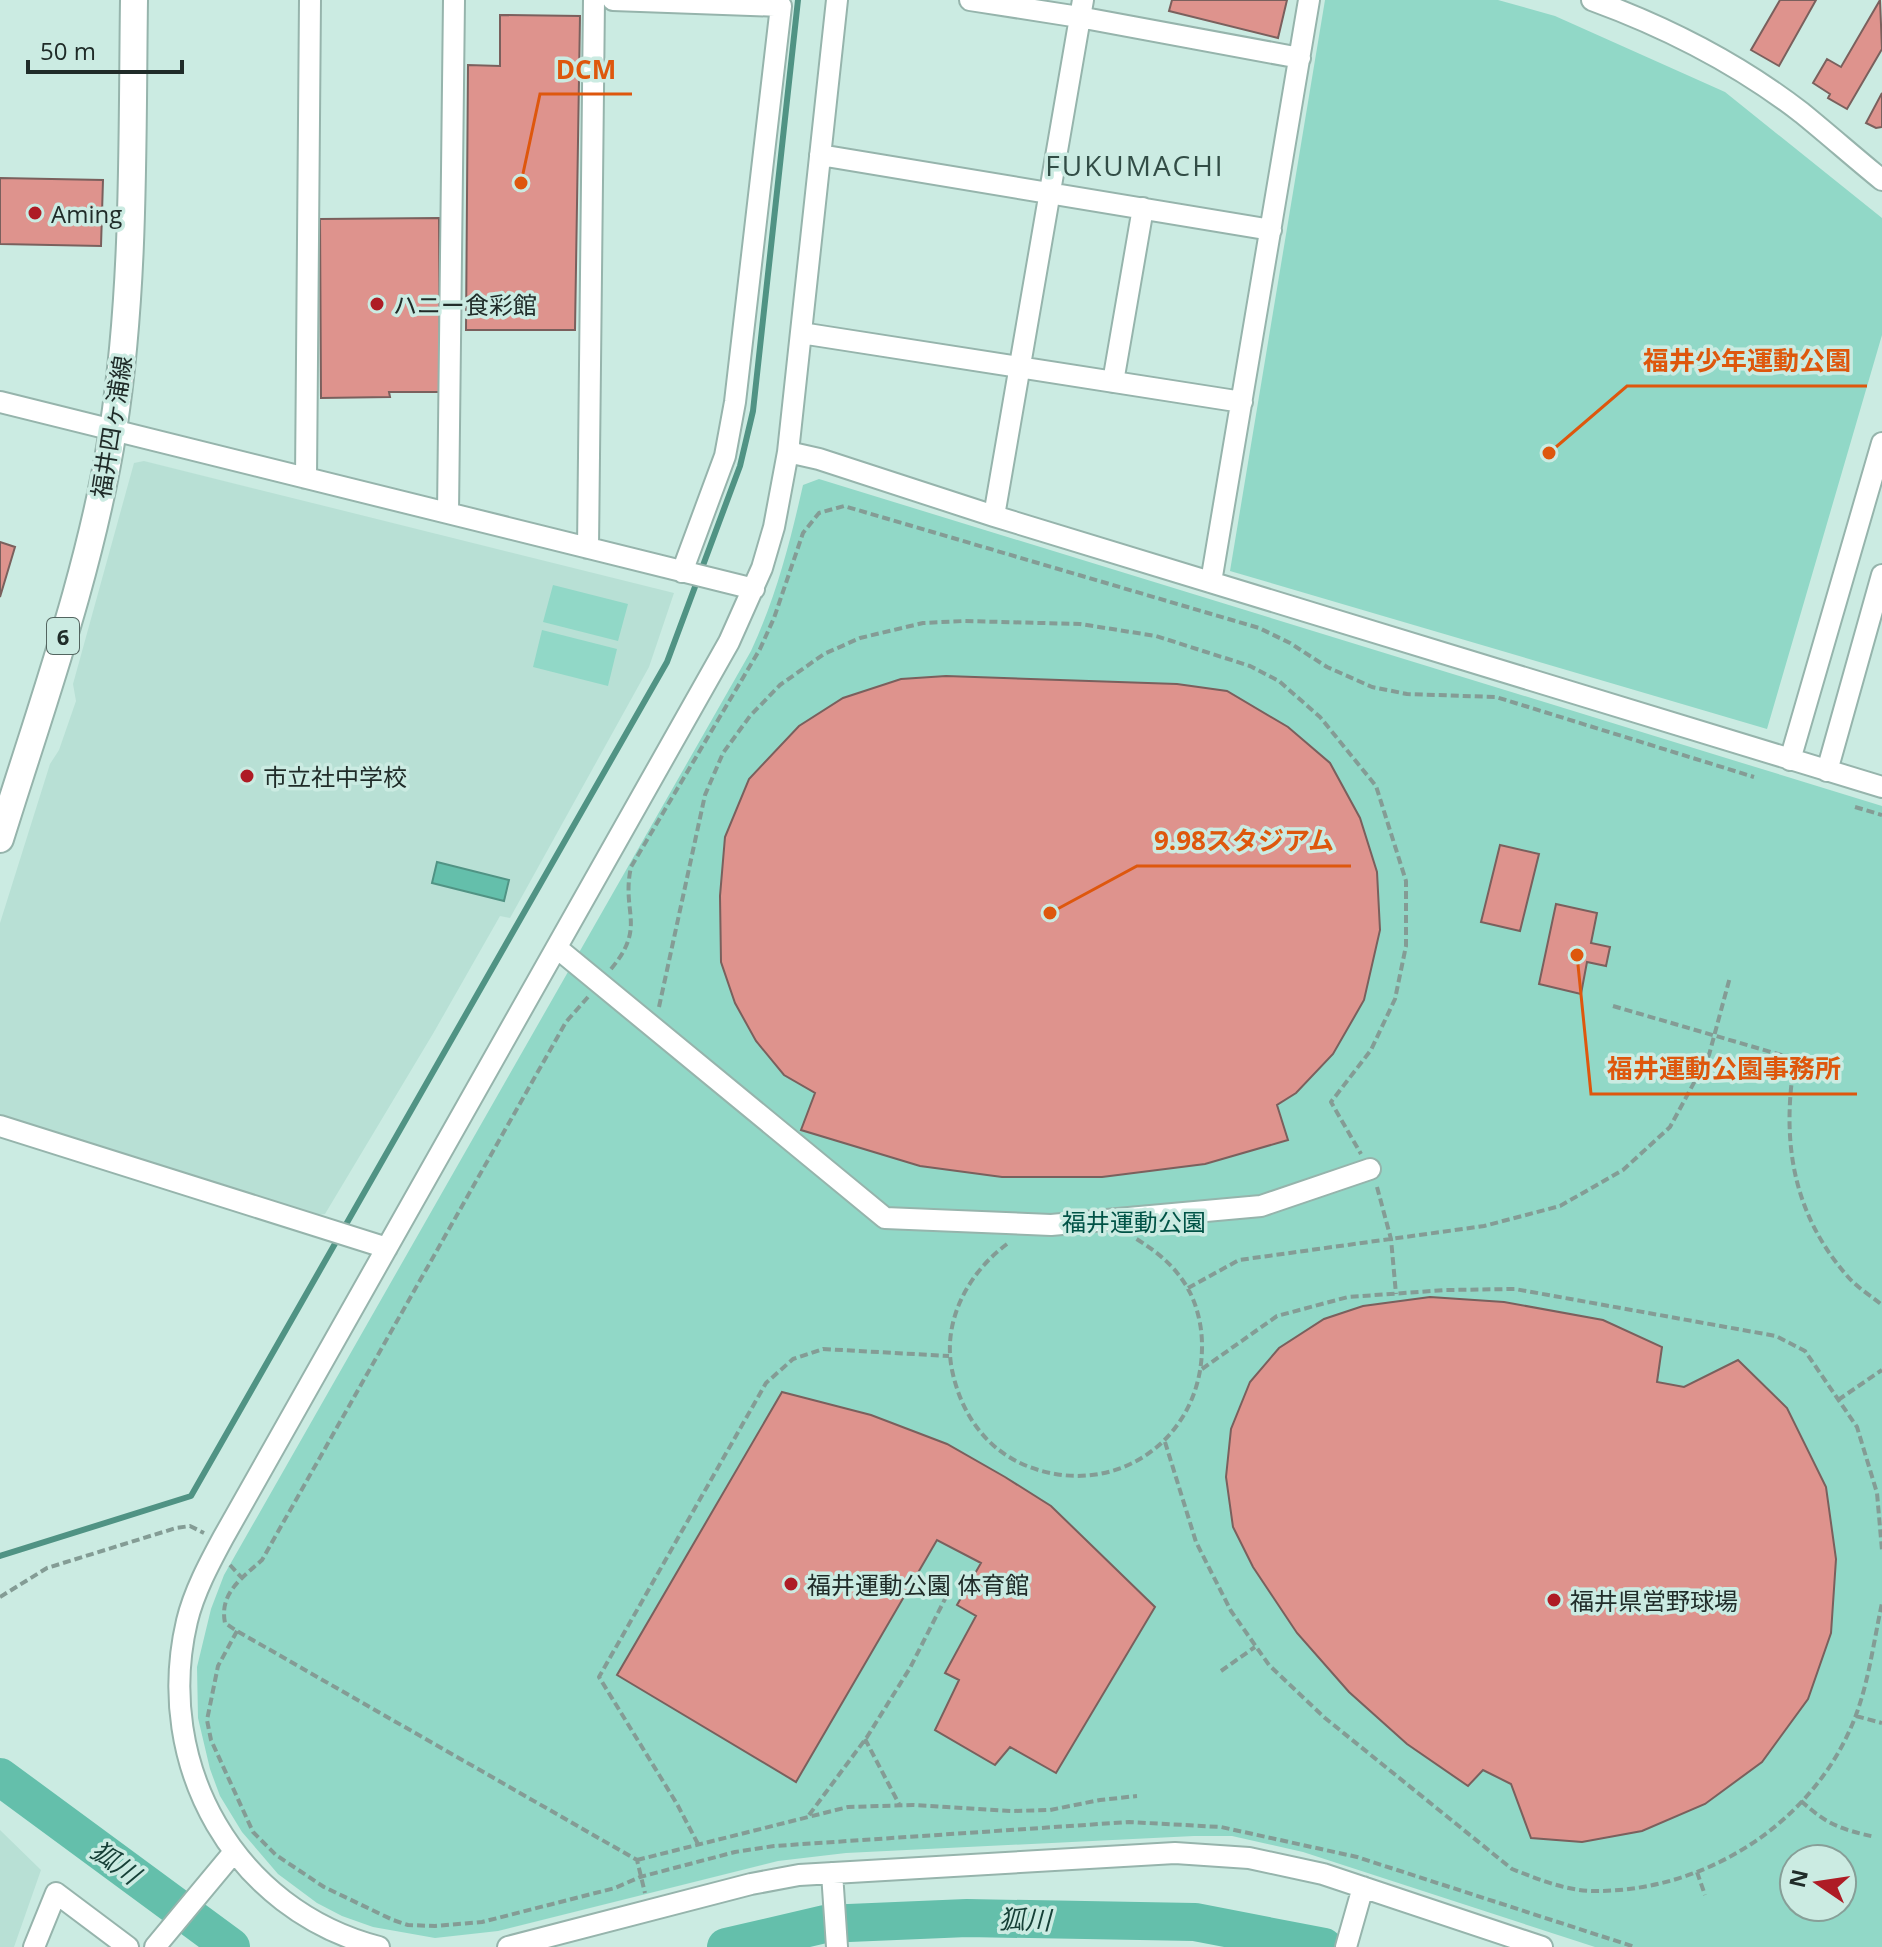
<svg xmlns="http://www.w3.org/2000/svg" width="1882" height="1947" font-family="'Open Sans','Noto Sans JP',sans-serif">
<style>
.built{fill:#b8e0d5}
.green{fill:#91d8c7;fill-rule:evenodd}
.water{fill:#64bfab;stroke:#509384;stroke-width:2}
.lines{fill:none;stroke-linecap:round;stroke-linejoin:round}
.stream{stroke:#509384;stroke-width:6}
.river{stroke:#64bfab;stroke-width:38}
.building{fill:#de938d;stroke:#7a605d;stroke-width:2}
.minor-casing{stroke:#96b4ac;stroke-width:24}
.major-casing{stroke:#96b4ac;stroke-width:30}
.path{stroke:#849c95;stroke-width:4;stroke-dasharray:8 4;stroke-linecap:butt}
.minor{stroke:#fff;stroke-width:20}
.major{stroke:#fff;stroke-width:26}
.poi-dot{fill:#ae1c25;stroke:#cbebe2;stroke-width:3}
.labels{text-anchor:middle;dominant-baseline:central;stroke-width:7;stroke-linejoin:round;paint-order:stroke}
.shield{fill:#cbebe2;stroke:#536560;stroke-width:2}
.shield-label{font-size:22px;font-weight:bold;fill:#202c29}
.poi-label{font-size:24px;fill:#202c29;stroke:#cbebe2;text-anchor:start}
.street-label{font-size:24px;fill:#202c29;stroke:#cbebe2}
.park-label{font-size:24px;fill:#005346;stroke:#cbebe2}
.water-label{font-size:26px;font-style:italic;fill:#174138;stroke:#cbebe2}
.quarter-label{font-size:28px;letter-spacing:2px;fill:#324d46;stroke:#cbebe2}
.leader{fill:none;stroke:#de570d;stroke-width:3}
.callout-dot{fill:#de570d;stroke:#cbebe2;stroke-width:3}
.callout-label{font-size:26px;text-anchor:middle;font-weight:bold;fill:#de570d;stroke:#cbebe2;stroke-width:7;stroke-linejoin:round;paint-order:stroke}
</style>
<rect width="100%" height="100%" fill="#cbebe2"/>
<path class="built" d="M144 461 674 593 649 667 510 918 500 916 434 1032 325 1214 317 1215 0 1118V923L50 764 59 750 76 701 73 684 134 463Z
M0 1830 41 1870 14 1947H0Z"/>
<path class="green" d="M1325 0H1498L1555 16 1725 92 1882 218V335L1767 729 1230 571Z
M819 479 1882 806V1947H1595L1303 1852 1232 1836H1194L846 1853 778 1861 498 1931 435 1938 373 1927 342 1916 317 1903 278 1874 242 1832 220 1796 210 1769 198 1718 197 1667 211 1609 224 1575 751 651C776 597 790 543 803 485ZM1794 1859H1842V1907H1794Z
M553 585 628 604 618 641 543 622Z
M542 630 617 649 608 686 533 667Z"/>
<path class="water" d="M437 862 509 880 504 901 432 883Z"/>
<g class="lines">
<path class="stream" d="M0 1556 191 1496 667 662 740 466 753 411 798 0"/>
<path class="river" d="M0 1777 231 1947
M726 1947 825 1924 967 1918 1195 1922 1324 1947"/>
</g>
<path class="building" d="M1172 0H1287L1278 38 1169 11Z
M1780 0H1816L1779 66 1751 50Z
M1880 0 1882 49 1847 109 1828 98 1830 94 1813 83 1827 59 1841 67Z
M500 15 580 16 575 330H466L468 65 500 66Z
M1882 93V127L1876 128 1866 123Z
M0 178 103 180 101 246 0 244Z
M439 218 440 392H389L390 397 321 398 320 219Z
M0 542 15 547 0 597Z
M946 676 1177 684 1227 691 1288 727 1330 763 1360 818 1377 872 1380 930 1364 1000 1333 1054 1296 1093 1277 1105 1288 1140 1205 1164 1102 1177H1002L920 1166 801 1130 815 1093 784 1075 756 1041 735 1003 721 962 720 896 725 837 749 779 799 726 843 698 901 679Z
M1500 845 1539 854 1520 931 1481 922Z
M1556 904 1597 913 1591 943 1610 947 1606 966 1587 962 1581 994 1539 984Z
M1430 1297 1504 1302 1603 1320 1662 1347 1657 1382 1684 1387 1738 1360 1787 1408 1826 1487 1836 1559 1831 1633 1808 1699 1762 1762 1705 1804 1642 1831 1582 1842 1531 1838 1511 1784 1483 1770 1468 1786 1407 1744 1349 1692 1297 1633 1253 1567 1233 1527 1226 1477 1231 1429 1250 1382 1279 1348 1324 1319 1363 1306Z
M782 1392 871 1415 947 1444 1005 1477 1051 1506 1155 1607 1056 1773 1010 1747 995 1765 935 1730 959 1680 945 1673 976 1616 957 1605 981 1563 937 1540 796 1782 617 1675Z"/>
<g class="lines">
<defs>
<path id="minor" d="M613 0 781 6 735 402 725 456 682 572
M970 0 1079 17 1300 58
M1592 0C1666 27 1740 65 1802 113 1829 135 1855 158 1882 180
M820 155 1271 230
M801 333 1242 402
M1113 382 1143 208
M0 402 754 589
M788 452 819 459 994 516 1882 787
M306 478 310 0
M448 513 454 0
M994 516 1083 0
M588 548 594 0
M1211 582 1309 0
M1790 760 1882 443
M1827 771 1882 575
M557 948 885 1218 1051 1225 1261 1206 1370 1169
M0 1126 387 1248
M832 1873 837 1947
M34 1947 56 1893 128 1947
M155 1947 234 1852
M379 1947C235 1910 153 1765 187 1621 194 1592 209 1564 223 1538L729 642 762 568 774 527 788 452 837 0
M508 1947 751 1884 799 1875 1175 1853 1249 1858 1323 1874 1542 1947
M1346 1947 1363 1887"/>
<path id="major" d="M0 839C42 704 91 570 113 430 135 288 132 143 134 0"/>
</defs>
<use href="#minor" class="minor-casing"/>
<use href="#major" class="major-casing"/>
<path class="path" d="M1855 807 1882 815
M611 969C647 926 621 913 631 867L760 649 774 618 803 533 819 513 844 506 1259 628 1290 643 1327 667 1372 687 1407 694 1496 697 1754 777
M588 997 566 1022 262 1560C242 1578 219 1593 225 1623L237 1631 637 1860 645 1893
M1613 1006 1795 1059C1781 1140 1792 1214 1849 1278 1858 1288 1871 1296 1882 1305
M659 1007 705 795 723 753 750 716 780 685 824 654 860 638 923 623 964 621 1080 624 1156 636 1250 666 1279 681 1320 717 1376 786 1406 881V946L1395 999 1371 1050 1331 1102 1361 1154
M1377 1187 1391 1239 1396 1294
M1007 1244C968 1273 942 1321 952 1370 961 1413 985 1449 1027 1466 1115 1501 1203 1439 1202 1345 1202 1326 1197 1304 1187 1287 1174 1265 1156 1251 1135 1238
M1188 1288 1239 1260 1484 1226 1560 1206 1623 1170 1670 1127 1709 1055 1730 977
M1202 1369 1277 1316 1348 1297 1446 1290 1515 1289 1776 1336 1805 1351 1857 1427 1877 1493 1882 1550
M1838 1400 1882 1370
M1165 1442 1196 1542 1231 1611 1269 1665 1325 1718 1512 1869C1538 1879 1566 1891 1594 1891 1706 1892 1816 1822 1856 1715 1869 1680 1874 1640 1882 1603
M230 1565 242 1578
M0 1597 47 1568 176 1528 190 1526 204 1533
M237 1631 218 1666 207 1720 211 1740 253 1832 276 1855 324 1887 393 1920 408 1925 435 1926 482 1922 615 1888 640 1877 735 1852 774 1846 1129 1822 1221 1827 1357 1857 1635 1947
M1221 1671 1255 1647
M1856 1716 1882 1723
M865 1739 899 1804
M1801 1801C1828 1825 1840 1829 1875 1837
M809 1815 867 1737 910 1668 946 1597
M698 1844 677 1804 599 1677 766 1383 793 1359 823 1349 949 1356
M637 1860 848 1807 913 1805 1012 1811 1050 1810 1100 1800 1137 1796
M1697 1872 1705 1895"/>
<use href="#minor" class="minor"/>
<use href="#major" class="major"/>
</g>
<g class="poi-dot">
<circle cx="35" cy="213" r="8"/>
<circle cx="377" cy="304" r="8"/>
<circle cx="247" cy="776" r="8"/>
<circle cx="791" cy="1584" r="8"/>
<circle cx="1554" cy="1600" r="8"/>
</g>
<g class="labels">
<rect class="shield" x="47" y="618" width="32" height="36" rx="6"/>
<g class="shield-label">
<text x="63" y="636">6</text>
</g>
<g class="poi-label">
<text x="51" y="213">Aming</text>
<text x="393" y="304">ハニー食彩館</text>
<text x="263" y="776">市立社中学校</text>
<text x="807" y="1584">福井運動公園 体育館</text>
<text x="1570" y="1600">福井県営野球場</text>
</g>
<g class="street-label">
<text transform="translate(111 427) rotate(-81)">福井四ヶ浦線</text>
</g>
<g class="park-label">
<text x="1134" y="1221">福井運動公園</text>
</g>
<g class="water-label">
<text transform="translate(116 1862) rotate(36)">狐川</text>
<text transform="translate(1025 1919) rotate(1)">狐川</text>
</g>
<g class="quarter-label">
<text x="1135" y="165">FUKUMACHI</text>
</g>
</g>
<path class="leader" d="M521 183L540 94H632M1549 453L1627 386H1867M1050 913L1137 866H1351M1577 955L1591 1094H1857"/>
<g class="callout-dot">
<circle cx="521" cy="183" r="8"/>
<circle cx="1549" cy="453" r="8"/>
<circle cx="1050" cy="913" r="8"/>
<circle cx="1577" cy="955" r="8"/>
</g>
<g class="callout-label">
<text x="586" y="79">DCM</text>
<text x="1747" y="370">福井少年運動公園</text>
<text x="1244" y="850">9.98スタジアム</text>
<text x="1724" y="1078">福井運動公園事務所</text>
</g>
<g transform="translate(1818 1883) rotate(283)"><circle r="38" fill="#cbebe2" stroke="#879f98" stroke-width="2"/>
<path d="M0-6L14 30L0 20L-14 30Z" fill="#ae1c25"/>
<text y="-12" font-size="22" font-weight="bold" text-anchor="middle" fill="#202c29">N</text>
</g>
<path d="M28 60v12h154v-12" fill="none" stroke="#202c29" stroke-width="4"/>
<text x="40" y="60" font-size="24" fill="#202c29" stroke="#cbebe2" stroke-width="6" paint-order="stroke">50 m</text>
</svg>
